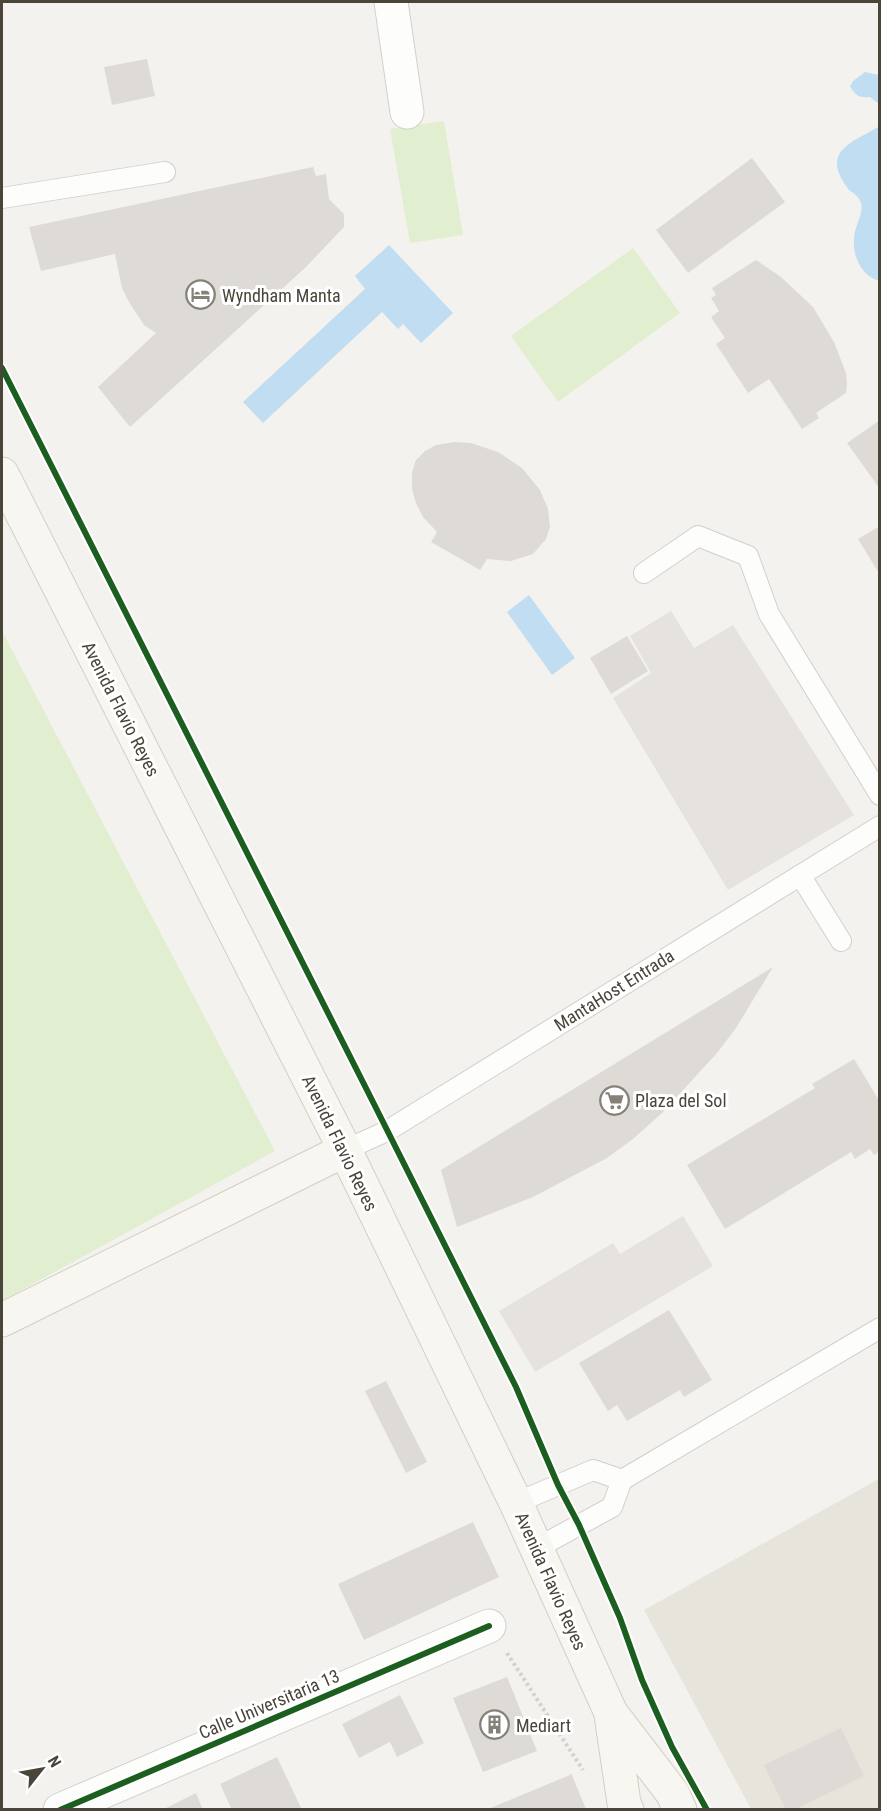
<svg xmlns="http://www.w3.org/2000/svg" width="881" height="1811" font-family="'Roboto Condensed',sans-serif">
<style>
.residential{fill:#e7e4dc}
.green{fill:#e1eecf}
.parking{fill:#e6e3df}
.water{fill:#c0ddf1}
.building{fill:#dedbd6}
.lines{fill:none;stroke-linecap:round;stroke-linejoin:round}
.lane-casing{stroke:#d2d0cb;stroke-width:22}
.street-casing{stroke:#d2d0cb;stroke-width:35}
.secondary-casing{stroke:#d3cfc5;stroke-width:35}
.path{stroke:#d3d2cc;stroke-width:4;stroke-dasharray:3 3;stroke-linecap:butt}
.lane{stroke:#fdfdfc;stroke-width:20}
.street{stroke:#fdfdfc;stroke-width:33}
.secondary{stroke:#f7f6f1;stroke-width:33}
.cycleway-casing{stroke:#fff;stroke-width:10}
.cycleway{stroke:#1b5e20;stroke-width:6}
.labels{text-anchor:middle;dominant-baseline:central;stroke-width:6;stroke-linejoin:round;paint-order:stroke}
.poi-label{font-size:18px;fill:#4b4439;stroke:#fff;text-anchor:start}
.street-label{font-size:18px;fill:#4b4439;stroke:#fff}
</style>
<rect width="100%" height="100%" fill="#f4f2ee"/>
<path class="residential" d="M879 1479V1809H751L644 1610Z"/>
<path class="green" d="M444 121 463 235 410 243 390 129Z
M633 248 680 313 558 402 511 336Z
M2 631 275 1151 2 1301Z"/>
<path class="parking" d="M671 611 694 648 733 625 854 815 728 890 613 698 651 673 630 636Z
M683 1216 713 1266 535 1372 499 1311 613 1243 620 1254Z"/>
<path class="water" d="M865 72 879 75V104L870 97C860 98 855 96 850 86L853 81Z
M878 127 880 132 879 281C870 278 864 273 859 264 840 224 881 210 849 190 820 152 849 144 878 127Z
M389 245 453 313 421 343 403 324 398 329 382 312 263 423 243 402 365 289 355 276Z
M529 595 575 658 552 675 507 612Z"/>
<path class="building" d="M147 59 155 96 112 105 104 67Z
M752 158 785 202 688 273 656 230Z
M313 167 316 176 326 174 329 199 344 214V227L305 268 130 427 98 387 156 333 144 325 129 302 122 288 115 254 41 271 29 227Z
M756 260 781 277 813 307 834 342 846 373 847 384 846 393 816 413 819 418 802 429 769 379 748 393 716 344 725 338 711 317 719 311 711 298 716 295 712 288Z
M880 420V489L847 443Z
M455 442 471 443 498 452 522 468 540 490 548 509 550 527 546 539 533 554 511 561 487 559 480 570 431 542 437 532 423 517 416 503 412 489V472L416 460 425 451 436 445Z
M880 526V575L858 539Z
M627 636 648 671 611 694 590 658Z
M773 967 736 1028 717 1053 662 1113 633 1139 607 1158 533 1197 457 1227 441 1170Z
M854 1059 880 1102V1151L874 1155 870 1149 855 1159 851 1152 725 1229 687 1165 815 1088 812 1084Z
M669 1310 712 1380 684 1397 680 1390 627 1421 617 1405 608 1411 579 1363Z
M386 1381 427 1462 406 1473 365 1391Z
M473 1522 499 1577 364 1640 338 1584Z
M507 1677 537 1751 483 1772 453 1698Z
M400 1695 424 1743 397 1757 390 1742 359 1758 342 1724Z
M841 1728 864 1776 794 1810H786L764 1765Z
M277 1757 302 1810H232L220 1784Z
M571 1773 586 1809H488L570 1775Z
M196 1793 203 1810H162Z"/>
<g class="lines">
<defs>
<path id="lane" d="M2 198 165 172
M644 573 698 536 748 556 769 614 880 795
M800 875 841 941
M345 1150 387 1131 880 826
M516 1503 593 1470 622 1480
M537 1548 612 1507 622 1480 880 1328"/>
<path id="street" d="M391 2 407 112
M60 1810 489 1626"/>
<path id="secondary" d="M2 474 345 1150 516 1503 611 1713 673 1794 680 1810
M2 1320 345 1150
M611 1715 624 1803 627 1810"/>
</defs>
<use href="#lane" class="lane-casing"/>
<use href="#street" class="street-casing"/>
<use href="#secondary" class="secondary-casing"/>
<path class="path" d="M507 1653 583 1770"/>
<use href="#lane" class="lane"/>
<use href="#street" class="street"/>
<use href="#secondary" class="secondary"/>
<defs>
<path id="cycleway" d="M2 368 374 1104 516 1387 558 1485 579 1525 620 1618 642 1680 672 1747 707 1810
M60 1810 489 1626"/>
</defs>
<use href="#cycleway" class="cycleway-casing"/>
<use href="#cycleway" class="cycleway"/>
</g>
<defs>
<symbol id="hotel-ring" viewBox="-11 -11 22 22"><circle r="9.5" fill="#fff" stroke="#868178" stroke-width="1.5"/><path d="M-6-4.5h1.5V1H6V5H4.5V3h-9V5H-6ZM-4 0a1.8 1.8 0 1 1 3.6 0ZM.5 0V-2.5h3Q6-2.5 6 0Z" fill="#868178"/></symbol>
<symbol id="supermarket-ring" viewBox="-11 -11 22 22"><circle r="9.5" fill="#fff" stroke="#868178" stroke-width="1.5"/><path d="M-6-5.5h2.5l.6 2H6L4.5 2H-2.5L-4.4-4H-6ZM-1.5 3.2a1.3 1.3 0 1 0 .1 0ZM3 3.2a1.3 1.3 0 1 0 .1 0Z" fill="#868178"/></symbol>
<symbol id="building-ring" viewBox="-11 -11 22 22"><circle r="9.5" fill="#fff" stroke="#868178" stroke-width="1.5"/><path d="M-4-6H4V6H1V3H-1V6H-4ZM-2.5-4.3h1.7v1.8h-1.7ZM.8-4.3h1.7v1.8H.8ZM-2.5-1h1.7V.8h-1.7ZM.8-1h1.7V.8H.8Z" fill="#868178"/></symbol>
</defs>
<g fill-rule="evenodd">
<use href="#hotel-ring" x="184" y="278" width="33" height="33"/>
<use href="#supermarket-ring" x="598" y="1084" width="33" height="33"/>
<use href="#building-ring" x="478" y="1708" width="33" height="33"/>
</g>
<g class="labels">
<g class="poi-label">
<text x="222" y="295">Wyndham Manta</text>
<text x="635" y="1100">Plaza del Sol</text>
<text x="516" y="1725">Mediart</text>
</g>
<g class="street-label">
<text transform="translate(121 709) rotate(63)">Avenida Flavio Reyes</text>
<text transform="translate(614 990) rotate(-32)">MantaHost Entrada</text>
<text transform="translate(340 1143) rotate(64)">Avenida Flavio Reyes</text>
<text transform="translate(551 1581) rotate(66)">Avenida Flavio Reyes</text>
<text transform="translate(269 1704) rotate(-23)">Calle Universitaria 13</text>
</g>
</g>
<rect width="881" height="1811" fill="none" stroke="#4b4439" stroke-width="6"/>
<g transform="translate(42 1769) rotate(59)" stroke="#ffffff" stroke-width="4.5" paint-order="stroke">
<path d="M0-4.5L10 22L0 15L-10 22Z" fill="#4b4439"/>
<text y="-9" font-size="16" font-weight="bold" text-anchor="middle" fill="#4b4439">N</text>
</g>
</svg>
